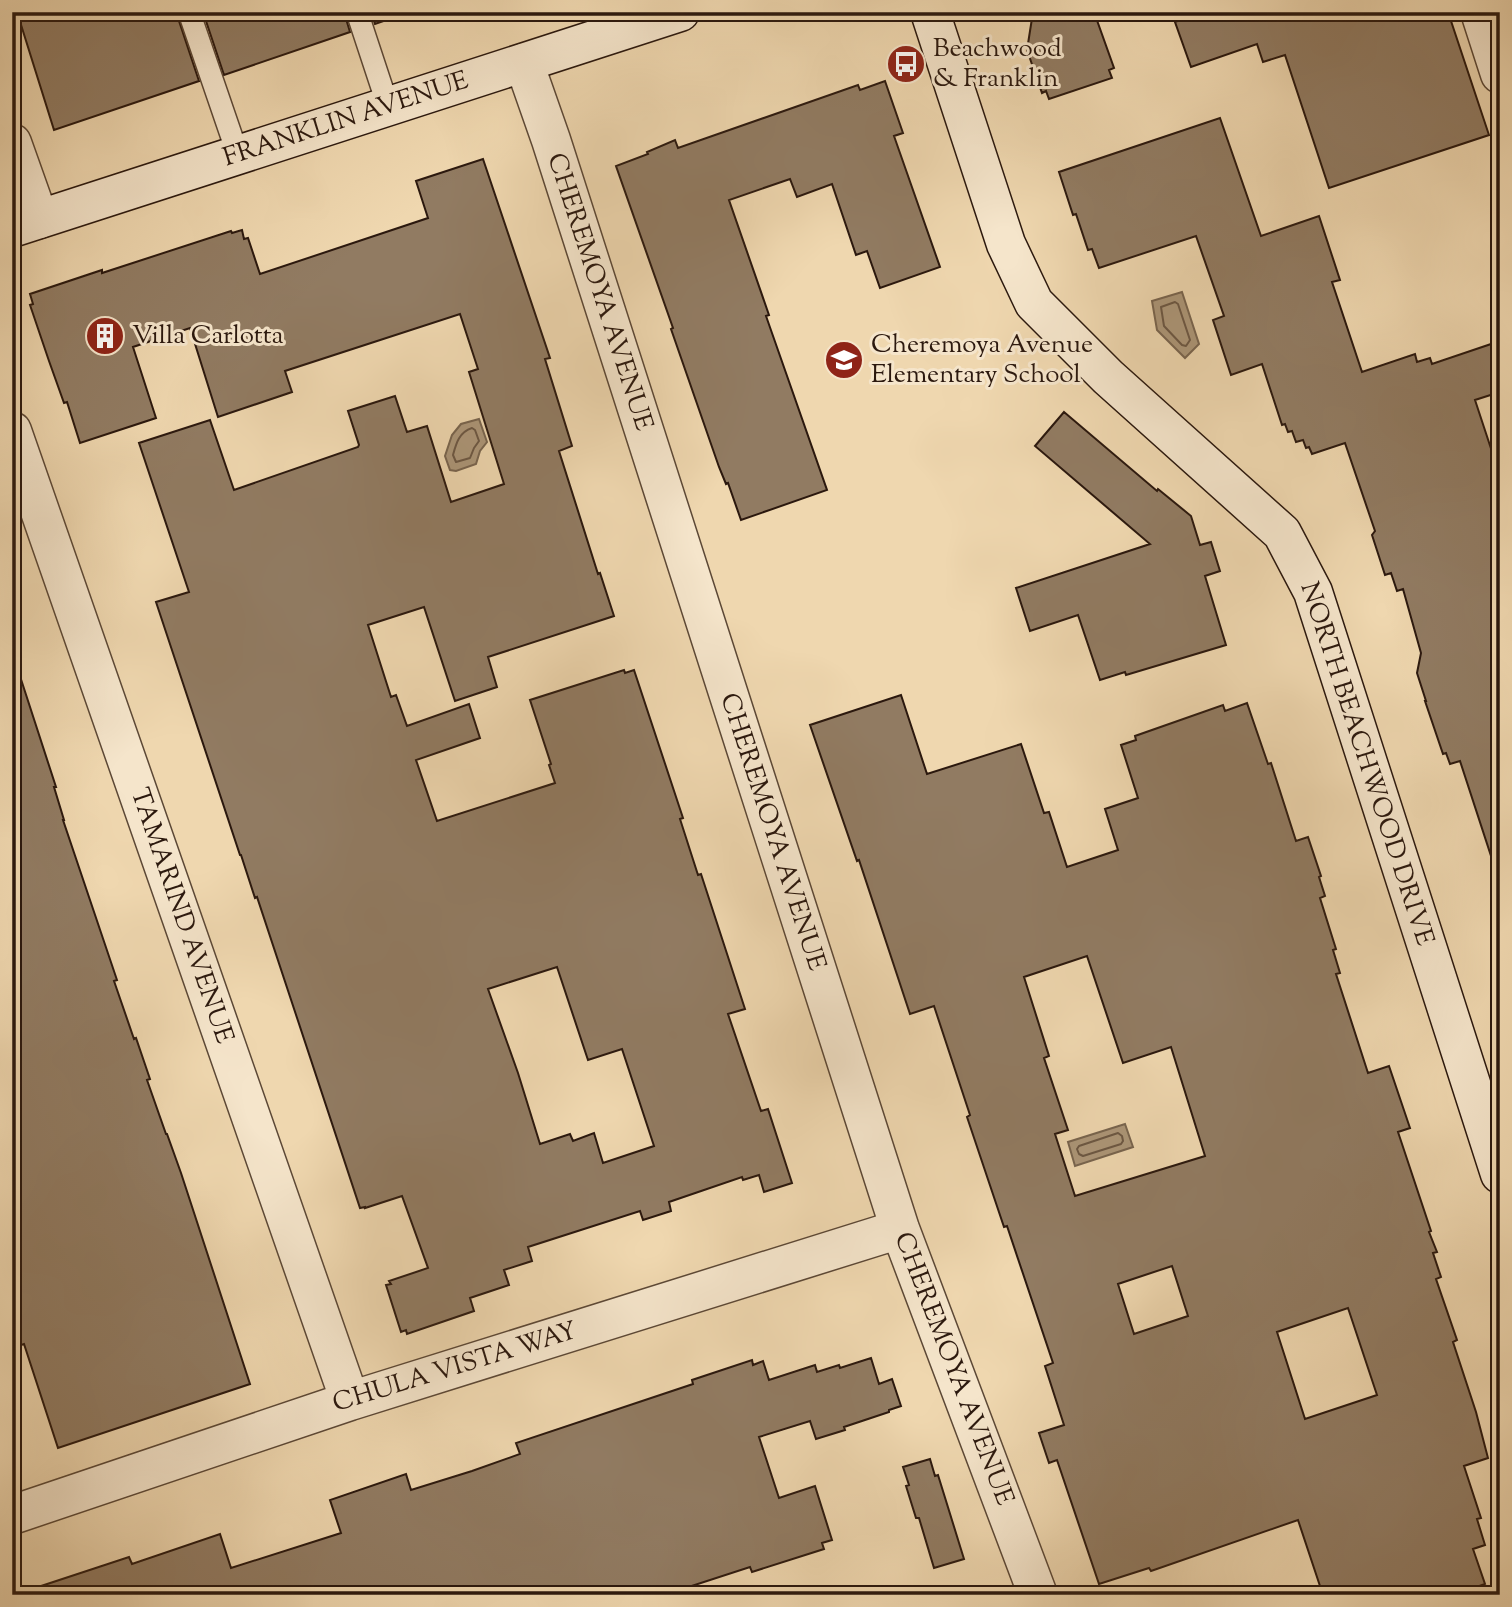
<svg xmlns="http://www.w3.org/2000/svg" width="1512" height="1607" font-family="'Sorts Mill Goudy',serif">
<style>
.water{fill:#ac9678;stroke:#78644e;stroke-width:2}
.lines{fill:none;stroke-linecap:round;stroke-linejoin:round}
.shore{stroke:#6c5743;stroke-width:2}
.building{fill:#917b62;stroke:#2b180e;stroke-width:2;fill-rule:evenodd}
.lane-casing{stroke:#5c4836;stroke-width:24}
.street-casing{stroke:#5c4836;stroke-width:41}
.secondary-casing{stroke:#2b180e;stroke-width:41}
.lane{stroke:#f5e5cb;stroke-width:21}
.street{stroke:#f5e5cb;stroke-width:38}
.secondary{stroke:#f5e5cb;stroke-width:38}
.labels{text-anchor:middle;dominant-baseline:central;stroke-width:6;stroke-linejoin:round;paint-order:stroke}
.poi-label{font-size:26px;fill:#2b180e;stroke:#f5e5cb;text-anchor:start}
.street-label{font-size:26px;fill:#2b180e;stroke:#f5e5cb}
</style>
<rect width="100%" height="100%" fill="#efd7af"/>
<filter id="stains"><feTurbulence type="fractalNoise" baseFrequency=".00286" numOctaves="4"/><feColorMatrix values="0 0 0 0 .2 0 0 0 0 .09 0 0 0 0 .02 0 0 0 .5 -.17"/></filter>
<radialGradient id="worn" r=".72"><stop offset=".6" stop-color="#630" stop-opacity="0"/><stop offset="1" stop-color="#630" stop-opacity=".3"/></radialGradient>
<path class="water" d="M1182 292 1199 344 1185 358 1157 330 1152 301Z
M479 419 487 442 480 451 476 464 456 471 450 470 445 456 452 435 461 424Z
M1125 1124 1133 1147 1075 1166 1068 1142Z"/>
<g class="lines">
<path class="shore" d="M1175 302 1178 304 1190 340 1186 346 1182 345 1164 326 1161 307Z
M472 428 475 430 479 441 474 448 470 458 456 462 453 455C456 444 459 432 472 428Z
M1118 1133 1122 1136 1123 1141 1121 1144 1083 1156 1079 1154 1077 1149 1079 1146Z"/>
</g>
<path class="building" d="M17 12H176L199 81 54 130Z
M203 12H344L350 32 224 75Z
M371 12H394L395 17 375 24Z
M1033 12H1094L1114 68 1109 70 1112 78 1049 99 1046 91 1042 93 1027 50Z
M1183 12H1448L1489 135 1329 188 1285 55 1263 62 1257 44 1191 67 1175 22 1185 18Z
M885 81 903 133 894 136 940 267 880 288 867 251 856 255 832 184 797 197 790 179 729 200 769 315 766 316 827 490 741 520 728 483 726 484 719 467 671 329 673 328 616 166 648 154 647 152 675 140 678 148 858 85 860 90Z
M1220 118 1261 236 1319 216 1340 280 1332 282 1362 372 1415 354 1417 362 1430 358 1432 364 1500 341V392L1475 400 1500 476V864L1494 865 1460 761 1450 764 1446 753 1443 754 1425 701H1426L1417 673 1421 653 1403 589 1397 591 1391 573 1385 575 1372 535 1375 531 1345 443 1312 454 1309 447 1306 448 1303 440 1296 442 1292 431 1288 432 1285 424 1282 425 1262 364 1231 375 1213 320 1224 316 1196 236 1099 268 1092 249 1088 250 1076 214 1073 215 1059 172Z
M483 159 550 358 545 359 572 446 559 451 598 574 600 573 614 616 488 657 497 687 455 701 424 607 368 625 391 697 396 695 407 726 469 704 480 738 416 760 437 821 555 783 549 765 551 764 530 700 624 670 625 673 634 670 683 818 680 819 698 875 701 874 745 1009 728 1014 761 1111 768 1109 792 1183 764 1192 759 1175 743 1180 742 1177 669 1202 671 1211 643 1220 640 1211 528 1247 532 1261 504 1270 509 1285 470 1298 474 1311 407 1334 406 1330 401 1332 386 1285 391 1284 389 1281 428 1268 402 1196 365 1208V1207L360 1208 257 897 255 898 241 855H240L156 602 189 592 139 443 210 420 234 490 358 447 359 445 348 411 395 396 407 432 427 426 451 502 504 484 469 372 478 369 460 314 285 371 292 392 218 417 190 328 133 347 156 418 80 443 67 402 64 403 49 361 30 305 33 304 30 294 102 270V273L231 231 232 233 242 230 244 239 248 238 260 274 428 218 416 181ZM557 967 588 1060 622 1049 654 1146 603 1163 594 1133 573 1141 570 1134 540 1144 518 1073 488 989Z
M1064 412 1157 491 1158 489 1191 516 1200 545 1211 542 1220 571 1205 576 1226 645 1126 675 1125 672 1100 680 1078 615 1030 631 1016 588 1150 544 1035 446Z
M18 670 56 787H54L64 820H63L117 980 114 981 134 1039 136 1038 150 1079 147 1080 166 1134H167L181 1173 250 1384 58 1448 24 1344 12 1348V671Z
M901 695 927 774 1021 744 1044 813 1049 812 1067 867 1118 850 1105 809 1138 798 1121 745 1136 740 1135 736 1223 705 1225 711 1247 703 1268 764 1271 763 1296 841 1308 837 1321 876 1319 877 1325 896 1320 898 1336 949 1333 950 1340 973 1336 974 1368 1073 1389 1066 1410 1128 1398 1132 1431 1231 1429 1232 1437 1252 1433 1253 1441 1277 1436 1279 1457 1340 1453 1342 1476 1412 1488 1458 1464 1466 1481 1518 1477 1519 1485 1545 1473 1549 1485 1584 1454 1595H1451L1448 1587 1423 1595H1323L1298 1520 1151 1571 1149 1568 1099 1584 1057 1460 1049 1463 1039 1433 1064 1425 1045 1366 1053 1363 1007 1226 1004 1227 967 1117 970 1115 934 1006 910 1014 859 860 857 861 810 725ZM1087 956 1123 1063 1171 1047 1205 1156 1075 1196 1055 1134 1068 1130 1044 1058 1049 1056 1024 977ZM1172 1266 1188 1316 1134 1334 1118 1284ZM1348 1308 1377 1395 1305 1419 1277 1332Z
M871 1358 879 1384 892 1379 901 1406 889 1410V1412L844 1427 845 1430 816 1439 810 1421 759 1437 779 1498 815 1486 832 1540 822 1543 824 1549 752 1572 750 1567 664 1595H33L32 1589 129 1557 132 1564 220 1534 231 1568 341 1533 330 1500 406 1474 411 1490 472 1471 520 1454 516 1443 693 1384 692 1380 752 1360 753 1365 763 1361 769 1380 815 1365 817 1372 839 1365 840 1368Z
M930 1459 935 1476 938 1475 964 1559 934 1568 919 1518H916L906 1486 909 1485 903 1467Z"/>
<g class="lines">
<defs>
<path id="lane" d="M189 12 238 155
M357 12 388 106"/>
<path id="street" d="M1480 12 1500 74
M524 63 551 140 900 1229 1038 1595
M12 143 39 219
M12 431 350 1401
M12 1515 350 1401 900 1229"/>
<path id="secondary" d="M930 12 1006 244 1034 303 1108 377 1282 533 1313 592 1500 1174
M12 228 680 12"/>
</defs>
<use href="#lane" class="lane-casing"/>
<use href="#street" class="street-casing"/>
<use href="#secondary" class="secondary-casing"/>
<use href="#lane" class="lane"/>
<use href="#street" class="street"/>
<use href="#secondary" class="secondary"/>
</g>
<defs>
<symbol id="bus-disc" viewBox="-11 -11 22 22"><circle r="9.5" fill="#8f2418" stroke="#f5e5cb"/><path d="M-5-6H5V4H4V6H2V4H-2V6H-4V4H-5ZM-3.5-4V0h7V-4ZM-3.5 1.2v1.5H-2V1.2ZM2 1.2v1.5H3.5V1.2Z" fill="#fff"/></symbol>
<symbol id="building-disc" viewBox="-11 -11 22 22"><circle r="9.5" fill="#8f2418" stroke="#f5e5cb"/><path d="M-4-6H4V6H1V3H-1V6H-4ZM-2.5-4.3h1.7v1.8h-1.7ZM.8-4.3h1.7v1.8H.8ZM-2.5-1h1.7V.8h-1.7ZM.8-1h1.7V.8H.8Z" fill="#fff"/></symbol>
<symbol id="school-disc" viewBox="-11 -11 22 22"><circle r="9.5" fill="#8f2418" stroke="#f5e5cb"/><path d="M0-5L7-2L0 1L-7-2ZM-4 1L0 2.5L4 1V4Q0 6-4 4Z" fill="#fff"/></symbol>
</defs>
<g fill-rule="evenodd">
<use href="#bus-disc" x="884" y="42" width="44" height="44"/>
<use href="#building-disc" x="83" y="314" width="44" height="44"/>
<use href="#school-disc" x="822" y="338" width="44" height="44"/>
</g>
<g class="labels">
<g class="poi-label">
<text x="933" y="49">Beachwood<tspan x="933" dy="30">&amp; Franklin</tspan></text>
<text x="132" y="336">Villa Carlotta</text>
<text x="871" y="345">Cheremoya Avenue<tspan x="871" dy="30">Elementary School</tspan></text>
</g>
<g class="street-label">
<text transform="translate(346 120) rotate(-18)">FRANKLIN AVENUE</text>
<text transform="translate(599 292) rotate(72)">CHEREMOYA AVENUE</text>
<text transform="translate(1366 764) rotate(72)">NORTH BEACHWOOD DRIVE</text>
<text transform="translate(772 832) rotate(72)">CHEREMOYA AVENUE</text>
<text transform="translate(181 916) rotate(71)">TAMARIND AVENUE</text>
<text transform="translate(455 1368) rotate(-17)">CHULA VISTA WAY</text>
<text transform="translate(953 1369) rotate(69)">CHEREMOYA AVENUE</text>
</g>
</g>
<rect width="1512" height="1607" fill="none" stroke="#efd7af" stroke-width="42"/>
<rect x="14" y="14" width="1484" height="1579" fill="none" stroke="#2b180e" stroke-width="3.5"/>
<rect x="21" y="21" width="1470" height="1565" fill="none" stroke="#2b180e" stroke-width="2"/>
<rect width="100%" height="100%" filter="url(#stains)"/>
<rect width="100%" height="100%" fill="url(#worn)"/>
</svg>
